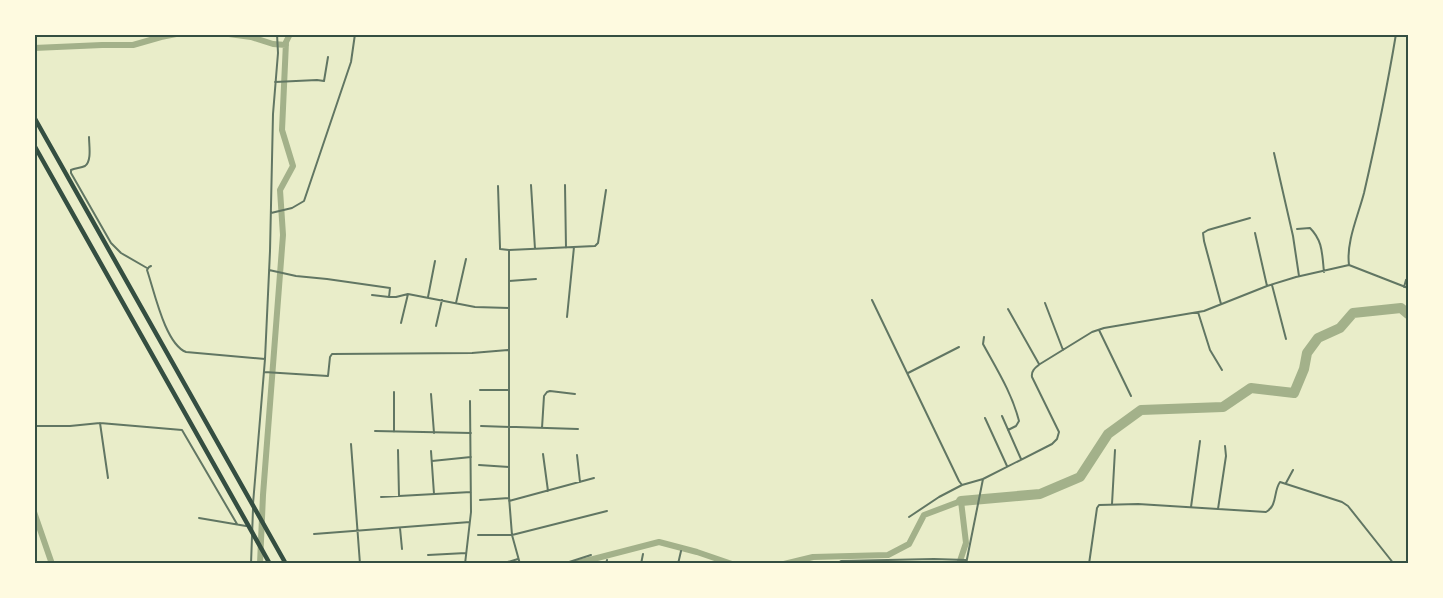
<svg xmlns="http://www.w3.org/2000/svg" width="1443" height="598" font-family="Overpass,sans-serif">
<style>
.lines{fill:none;stroke-linecap:round;stroke-linejoin:round}
.canal{stroke:#a3b18a;stroke-width:6}
.river{stroke:#a3b18a;stroke-width:10}
.minor{stroke:#617663;stroke-width:2}
.motorway{stroke:#344e41;stroke-width:4.5}
.neatline{fill:none;stroke:#344e41;stroke-width:2}
</style>
<rect width="100%" height="100%" fill="#e9edc9"/>
<g class="lines">
<path class="canal" d="M229 34 251 37 273 44 286 45
M34 48 102 45H133L161 37 176 34
M34 512 52 564
M260 564 263 495 283 235 280 190 293 166 282 130 286 42 290 34
M574 564 659 542 697 552 732 564
M784 564 813 557 888 555 909 544 924 515 961 501 966 543 959 564"/>
<path class="river" d="M961 501 1040 494 1080 477 1108 434 1141 410 1223 407 1251 388 1294 393 1304 369 1307 353 1318 338 1340 328 1353 313 1401 308 1408 314"/>
<path class="minor" d="M275 82 317 80 324 81 328 57
M89 137C89 145 92 161 85 166 81 168 75 168 71 170V173L111 243 121 253 147 268
M1274 153 1293 236 1299 276
M531 185 535 249
M565 185 566 248
M498 186 500 247V249L509 250
M271 213 292 208 304 201 351 62 355 34
M1297 229 1310 228C1323 241 1322 254 1324 272
M1255 233 1267 286
M1349 265C1346 242 1358 216 1364 193 1376 141 1387 88 1396 34
M151 266 149 267 147 270C154 290 165 344 186 352L265 359
M269 270 296 276 327 279 390 288 389 297H396L408 294 475 307 509 308
M509 281 536 279
M1272 285 1286 339
M1404 287 1406 280 1408 279
M372 295 389 297
M428 297 435 261
M872 300 959 481 962 485 983 479
M456 303 466 259
M1045 303 1063 350
M1221 304 1204 241 1203 233 1208 230 1250 218
M1008 309 1039 364
M1198 312 1210 350 1222 370
M567 317 574 247
M401 323 408 294
M436 326 442 300
M1099 330 1131 396
M984 337 983 344C996 368 1012 393 1019 421L1016 426 1008 430
M264 372 328 376 330 357 332 354 472 353 508 350
M908 373 959 347
M480 390H509
M431 394 434 433
M1002 416 1021 459
M985 418 1007 466
M100 423 108 478
M34 426H70L100 423 182 430 237 524
M481 426 578 429
M542 428 544 396 547 392 550 391 575 394
M375 431 471 433
M394 432V392
M351 444 360 564
M398 450 399 496
M431 451 434 494
M543 454 548 491
M577 455 580 482
M432 461 471 457
M479 465 509 467
M1286 483 1293 470
M381 497 471 492
M480 500 509 498
M509 501 594 478
M253 504 265 359 270 251 273 114 278 53 277 34
M1112 504 1115 450
M1191 507 1200 441
M1218 509 1226 456 1225 446
M909 517 939 497 962 485
M199 518 246 526
M400 528 402 549
M314 534 470 522
M478 535H512L607 511
M428 555 466 553
M251 564 253 509
M465 564 471 512 470 401
M501 564 518 559
M520 564 512 535 509 497V250L595 246 598 243 606 190
M563 564 591 555
M606 564 607 560
M641 564 643 554
M678 564 681 551
M836 564 841 561 934 559 966 560
M966 564 983 479 1052 444 1057 439 1059 432 1032 377C1031 371 1035 368 1040 364L1092 332 1104 328 1204 311 1267 286 1296 277 1349 265 1408 288
M1089 564 1097 508 1099 505 1138 504 1266 512C1278 505 1273 492 1280 482L1342 502 1348 506 1394 564"/>
<path class="motorway" d="M34 117 286 564
M34 145 270 564"/>
</g>
<rect width="1443" height="598" fill="none" stroke="#fefae0" stroke-width="72"/>
<rect x="36" y="36" width="1371" height="526" class="neatline"/>
</svg>
